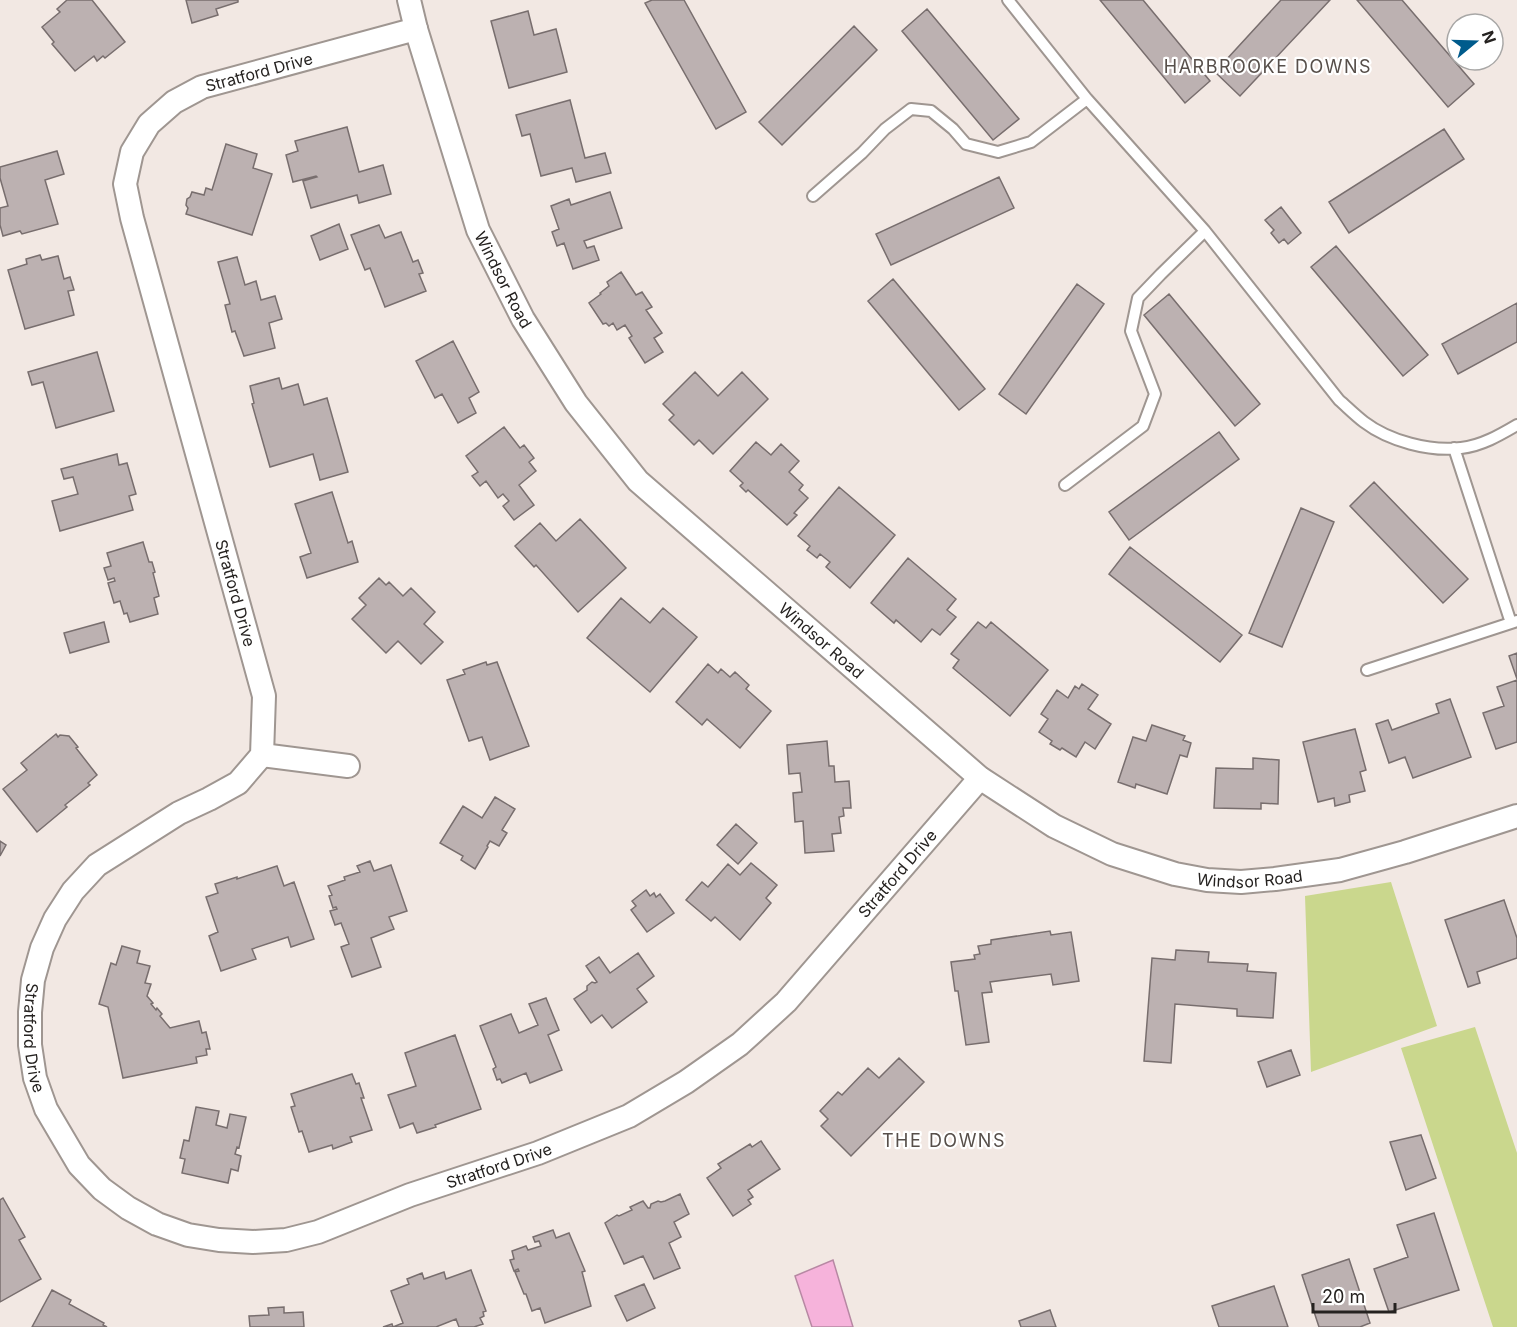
<svg xmlns="http://www.w3.org/2000/svg" width="1517" height="1327" font-family="Inter,sans-serif">
<style>
.green{fill:#cad78d}
.water{fill:#f6b3db;stroke:#b788a3;stroke-width:1.5}
.building{fill:#bcb1b1;stroke:#786e6e;stroke-width:1.5}
.lines{fill:none;stroke-linecap:round;stroke-linejoin:round}
.service-casing{stroke:#9f9691;stroke-width:14}
.minor-casing{stroke:#9f9691;stroke-width:26}
.service{stroke:#fff;stroke-width:10}
.minor{stroke:#fff;stroke-width:22}
.labels{text-anchor:middle;dominant-baseline:central;stroke-width:4.5;stroke-linejoin:round;paint-order:stroke}
.street-label{font-size:16px;fill:#252220;stroke:#fff}
.neighbourhood-label{font-size:18px;letter-spacing:1.5px;fill:#574f4a;stroke:#fff}
</style>
<rect width="100%" height="100%" fill="#f2e8e3"/>
<path class="green" d="M1391 882 1437 1026 1311 1072 1305 896Z
M1475 1027 1517 1153V1327H1493L1401 1048Z"/>
<path class="water" d="M833 1260 853 1327H812L795 1276Z"/>
<path class="building" d="M67 0H92L125 42 105 58 103 56 97 61 94 56 75 71 52 44 54 42 42 27 60 12 57 9Z
M186 0H238V2L216 9 218 15 192 23Z
M652 0H684L746 112 716 129 645 3Z
M1100 0H1143L1210 81 1185 103Z
M1281 0H1330L1240 96 1215 72Z
M1357 0H1402L1474 84 1448 107Z
M927 9 1019 119 993 140 902 31Z
M528 11 534 35 556 29 567 72 509 88 491 21Z
M854 26 877 50 782 145 759 122Z
M570 100 585 158 605 153 611 173 576 182 572 168 541 176 530 134 522 136 516 115Z
M347 127 359 172 383 165 391 194 359 203 357 195 311 208 303 181 317 177 316 176 293 182 286 155 298 151 295 141Z
M1444 129 1464 159 1349 233 1329 202Z
M226 144 257 154 253 168 272 174 252 235 186 214 188 208 186 205 187 199 190 197 192 192 204 195 206 188 212 190Z
M57 151 64 174 45 180 58 224 22 234 20 231 3 236 0 225V208L8 206 0 178V167Z
M999 177 1014 208 891 265 876 234Z
M610 192 622 228 584 241 587 248 594 246 599 260 573 269 564 243 557 246 552 232 559 229 551 206 569 199 571 205Z
M1281 207 1301 233 1288 244 1284 239 1279 243 1271 233 1274 230 1265 220Z
M339 224 348 249 320 260 311 236Z
M379 225 385 238 401 232 413 262 418 260 423 273 419 274 426 291 385 307 370 268 365 270 351 235Z
M1336 246 1428 355 1403 376 1311 267Z
M40 255 42 260 58 256 64 279 70 277 74 290 68 291 74 315 25 329 8 270 27 264 26 259Z
M237 257 245 285 256 281 261 300 275 296 282 319 269 323 275 348 244 356 235 331 232 332 225 305 230 304 218 262Z
M621 272 636 295 642 292 652 307 646 310 662 333 654 338 663 352 645 363 629 338 632 336 625 325 617 330 613 323 609 326 606 323 603 324 589 303 601 294 600 293 609 286 607 282Z
M893 279 985 389 959 410 868 301Z
M1077 284 1104 304 1026 414 999 394Z
M1169 294 1260 404 1235 426 1144 315Z
M1517 303V342L1458 374 1442 344Z
M453 341 479 392 469 398 476 413 458 423 442 394 435 398 416 361Z
M97 352 114 411 56 428 43 382 32 385 28 372Z
M695 372 718 396 742 372 768 399 713 454 699 440 694 445 669 420 674 415 663 404Z
M279 378 282 389 298 384 304 405 327 398 348 472 320 480 313 454 270 467 252 404 254 403 250 386Z
M504 427 520 448 524 445 534 458 529 462 536 471 519 485 534 505 514 520 503 506 509 501 503 494 498 498 486 481 480 486 472 476 478 472 466 456Z
M1219 432 1239 459 1129 540 1109 512Z
M756 442 771 455 781 444 799 461 789 472 803 485 799 490 808 498 794 513 797 515 787 525 748 490 746 492 740 486 743 483 730 471Z
M117 454 119 465 127 463 136 494 129 496 133 510 60 531 52 501 78 494 73 477 64 479 61 469Z
M1374 482 1468 579 1443 603 1350 506Z
M839 487 895 535 850 588 826 567 830 562 820 554 817 558 807 550 810 546 798 536Z
M332 492 348 543 352 541 358 562 307 578 300 557 311 553 295 504Z
M1301 508 1334 522 1282 647 1249 633Z
M580 519 626 568 578 612 536 565 534 567 515 546 540 523 556 541Z
M143 542 149 562H152L155 572 153 573 159 596 154 598 158 614 130 622 127 613 124 614 120 601 114 603 108 583 115 581 114 578 108 580 104 568 111 566 107 553Z
M1130 547 1242 635 1220 662 1109 574Z
M908 558 956 599 947 610 956 617 940 635 932 629 921 642 896 620 894 623 871 603Z
M379 578 386 585 389 582 403 596 411 588 435 612 424 624 443 642 421 664 398 641 386 653 352 619 366 605 359 598Z
M621 598 650 623 663 608 697 637 650 692 587 638Z
M104 622 109 642 70 653 64 633Z
M978 622 986 628 991 622 1048 670 1010 716 953 668 959 660 951 654Z
M1517 653V679L1509 656Z
M486 662 487 665 497 662 529 746 490 760 482 737 469 741 447 680 465 674 463 670Z
M708 664 718 673 721 669 730 677 735 672 749 685 746 689 771 711 740 748 707 719 702 725 676 702Z
M1517 680V742L1496 749 1483 713 1504 706 1497 687Z
M1082 684 1098 695 1088 709 1111 724 1095 749 1085 742 1076 757 1062 748 1060 750 1050 744 1052 741 1039 732 1048 719 1041 714 1057 690 1068 698 1075 686 1079 689Z
M1450 699 1471 757 1413 778 1405 757 1389 763 1376 724 1388 720 1392 730 1439 713 1436 704Z
M1152 725 1185 736 1183 740 1191 743 1187 757 1180 755 1167 794 1136 784 1135 788 1118 782 1133 737 1146 741Z
M1355 729 1366 770 1360 772 1365 791 1349 795 1350 802 1335 806 1334 798 1318 802 1303 742Z
M56 734 58 737 60 735 69 736 78 747 76 748 97 775 88 783 90 785 65 805 67 807 37 832 3 789 27 770 21 763Z
M827 741 829 766H834L835 782 849 781 851 808H843L844 816 839 817 841 833 832 834 834 851 805 853 803 821 795 822 793 793 802 792 800 773 789 774 787 745Z
M1253 758 1279 760 1278 804 1261 803V809L1214 808 1216 768 1253 769Z
M495 797 515 809 502 830 507 833 499 846 490 841 487 846 488 847 475 869 461 860 463 856 440 843 463 806 482 818Z
M736 824 757 843 738 864 717 845Z
M0 841 6 845 0 856Z
M370 861 374 871 391 865 407 911 389 917 394 929 371 938 381 967 352 977 341 947 349 944 341 923 335 925 330 911 337 909 336 907 333 908 329 896 332 895 328 886 345 880 344 877 360 872 357 866Z
M751 863 777 885 766 898 771 903 740 940 715 917 711 921 686 900 702 882 708 887 728 864 740 875Z
M277 866 284 886 294 882 314 939 291 947 288 937 252 949 256 959 221 971 209 936 218 932 206 897 218 893 215 884 237 877V879Z
M646 890 650 896 654 893 656 897 660 894 674 913 647 932 631 910 636 906 632 901Z
M1504 900 1517 938V958L1477 972 1480 983 1468 987 1445 920Z
M1050 931 1051 935 1071 932 1079 981 1053 985 1051 974 990 982 992 992 982 993 989 1042 966 1045 958 991H955L951 962 975 959 974 955 980 954 978 946 991 944V940Z
M122 946 140 951 137 963 150 966 145 983 151 984 147 996 153 1003 151 1004 156 1010 157 1008 162 1014 160 1016 170 1028 199 1021 202 1033 206 1032 210 1049H206L207 1055 196 1057 197 1063 123 1078 108 1007 99 1004 111 963 116 965Z
M1176 950 1209 952 1208 962 1248 964 1247 971 1276 973 1273 1018 1237 1016V1009L1175 1004 1171 1063 1144 1061 1152 958 1175 960Z
M638 953 654 976 637 989 647 1002 612 1028 602 1015 591 1023 574 999 587 990V986L592 982 595 983 597 982 586 966 599 957 610 973Z
M546 998 559 1030 548 1035 562 1070 530 1083 526 1073 502 1083 500 1079 497 1080 493 1069 496 1067 480 1026 511 1014 519 1033 538 1025 529 1004Z
M455 1035 481 1109 435 1125 436 1127 417 1133 413 1123 400 1128 388 1095 416 1086 405 1053Z
M1291 1050 1300 1075 1267 1087 1258 1062Z
M899 1058 924 1082 851 1156 821 1126 828 1119 820 1111 838 1092 842 1095 868 1068 879 1078Z
M352 1074 356 1084 359 1083 364 1098H361L372 1130 350 1137 352 1142 333 1149 332 1145 309 1152 302 1131 299 1132 291 1107 295 1106 291 1094Z
M196 1107 219 1111 216 1125 227 1128 230 1114 246 1117 239 1148 237 1147 235 1154 241 1156 238 1171 231 1169 228 1183 182 1173 185 1159 180 1158 184 1140 189 1141Z
M1421 1135 1436 1178 1406 1190 1390 1142Z
M761 1141 780 1169 748 1190 753 1197 748 1200 751 1204 733 1216 707 1178 721 1168 718 1164 750 1144 752 1147Z
M680 1194 689 1214 674 1222 681 1237 669 1243 680 1268 654 1279 643 1256 624 1264 605 1223 617 1215 619 1216 632 1210 630 1207 643 1201 648 1208H650L651 1204 658 1201 661 1202 665 1201Z
M3 1198 25 1237 19 1240 41 1279 0 1302V1200Z
M1434 1213 1459 1290 1389 1312 1374 1269 1408 1257 1397 1225Z
M553 1230 556 1238 569 1233 585 1271 582 1272 591 1306 545 1323 540 1308 532 1311 526 1294H524L515 1272 519 1271 518 1269 514 1271 510 1260 514 1259 512 1251 526 1246 528 1250 541 1246 539 1241 535 1242 533 1237Z
M1349 1259 1370 1323 1360 1327H1319L1302 1275Z
M471 1270 486 1311 483 1312 484 1316 480 1318 483 1324 474 1327H459L456 1319 436 1327H383L392 1324 393 1327 403 1323 391 1291 409 1284 407 1279 422 1273 424 1279 444 1272 446 1279Z
M644 1284 655 1308 627 1321 615 1296Z
M1274 1286 1288 1327H1219L1212 1306Z
M52 1290 71 1300 69 1304 104 1323 103 1325 107 1327H32Z
M284 1307V1313L303 1312 304 1327H250L249 1316 269 1315 268 1308Z
M1050 1310 1056 1327H1021L1019 1321Z"/>
<g class="lines">
<defs>
<path id="service" d="M1008 0 1087 99 1205 231 1339 400C1347 407 1355 415 1364 422 1389 441 1430 452 1461 448 1481 446 1500 435 1517 425
M813 196 862 153 885 129 911 109 931 111 953 129 966 144 998 152 1031 142 1087 99
M1454 448 1511 623 1517 621
M1065 485 1143 426 1155 394 1131 331 1138 298 1161 274 1205 231
M1367 670 1511 623"/>
<g id="minor">
<path id="s1" d="M409 0 416 29 478 230 523 319 576 403 638 481 980 778 1054 826 1112 854 1175 874 1207 880 1241 882 1275 879 1340 870 1405 852 1517 816"/>
<path id="s2" d="M416 29 202 87 174 102 149 124 132 152 125 184 132 218 264 696 262 755 238 783 209 799 179 813 97 865 73 891 55 919 42 948 33 980 30 1012V1045L35 1078 46 1109 79 1165 102 1189 128 1208 157 1224 188 1235 219 1240 253 1242 286 1240 318 1232 410 1195 538 1153 629 1116 686 1082 740 1044 786 1002 980 778"/>
<path d="M262 755 348 766"/>
</g>
</defs>
<use href="#service" class="service-casing"/>
<use href="#minor" class="minor-casing"/>
<use href="#service" class="service"/>
<use href="#minor" class="minor"/>
</g>
<g class="labels">
<g class="street-label">
<text transform="translate(259 72) rotate(-15)">Stratford Drive</text>
<text stroke="none"><textPath href="#s1" startOffset="296">Windsor Road</textPath></text>
<text stroke="none"><textPath href="#s2" startOffset="776">Stratford Drive</textPath></text>
<text stroke="none"><textPath href="#s1" startOffset="782">Windsor Road</textPath></text>
<text stroke="none"><textPath href="#s2" startOffset="2432">Stratford Drive</textPath></text>
<text stroke="none"><textPath href="#s1" startOffset="1286">Windsor Road</textPath></text>
<text stroke="none"><textPath href="#s2" startOffset="1334">Stratford Drive</textPath></text>
<text stroke="none"><textPath href="#s2" startOffset="1928">Stratford Drive</textPath></text>
</g>
<g class="neighbourhood-label">
<text x="1268" y="66">HARBROOKE DOWNS</text>
<text x="944" y="1140">THE DOWNS</text>
</g>
</g>
<g transform="translate(1475 42) rotate(71)"><circle r="28" fill="#ffffff" stroke="#a8a7a6" stroke-width="1.5"/>
<path d="M0-4.5L10 22L0 15L-10 22Z" fill="#005b8c"/>
<text y="-9" font-size="16" font-weight="bold" text-anchor="middle" fill="#252220">N</text>
</g>
<path d="M1313 1303v9h82v-9" fill="none" stroke="#252220" stroke-width="3"/>
<text x="1322" y="1303" font-size="18" fill="#252220" stroke="#ffffff" stroke-width="4.5" paint-order="stroke">20 m</text>
</svg>
